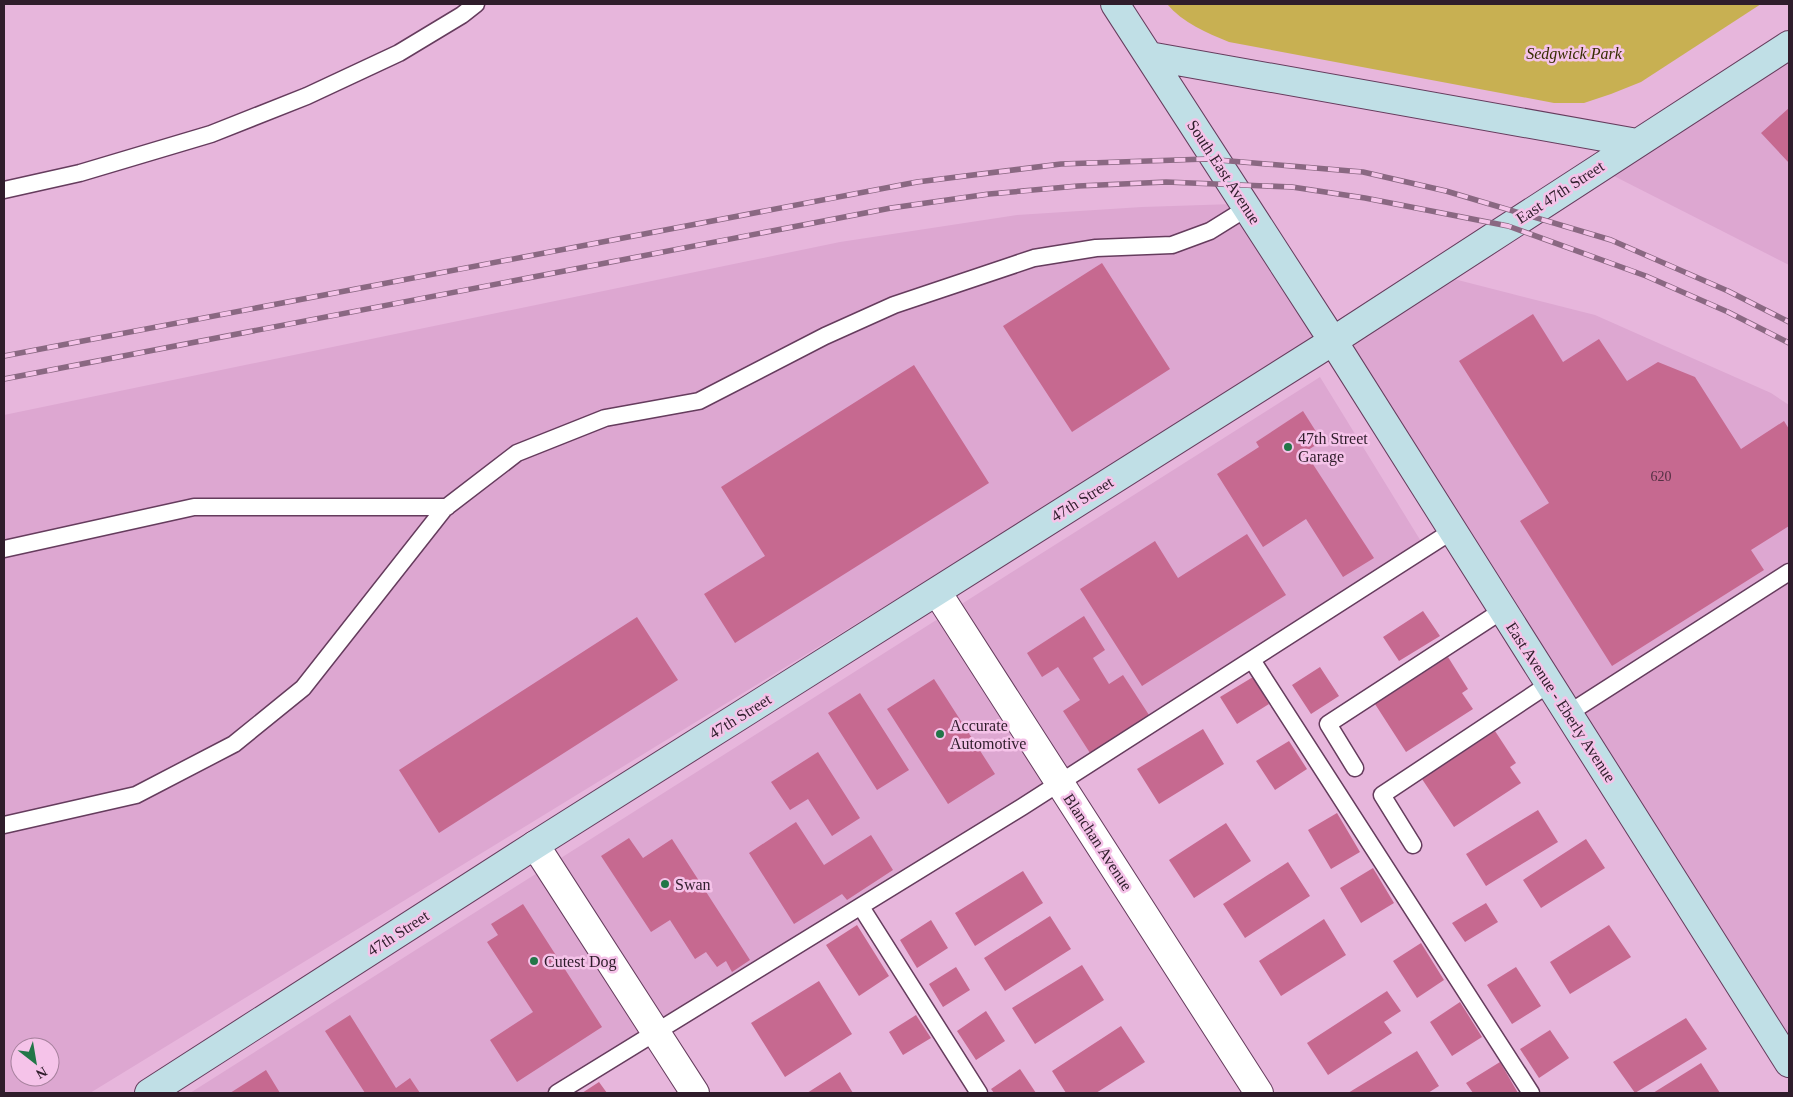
<svg xmlns="http://www.w3.org/2000/svg" width="1793" height="1097" font-family="'Times New Roman',serif">
<style>
.built{fill:#dda7d1;fill-rule:evenodd}
.green{fill:#c8b052}
.building{fill:#c66990}
.lines{fill:none;stroke-linecap:round;stroke-linejoin:round}
.lane-casing{stroke:#653c5d;stroke-width:19}
.street-casing{stroke:#653c5d;stroke-width:30}
.secondary-casing{stroke:#653c5d;stroke-width:30}
.lane{stroke:#fff;stroke-width:16}
.street{stroke:#fff;stroke-width:28}
.secondary{stroke:#c0dfe6;stroke-width:28}
.rail-casing{stroke:#8a6882;stroke-width:5.5}
.rail{stroke:#f5c3e9;stroke-width:4;stroke-dasharray:11;stroke-linecap:butt}
.poi-dot{fill:#227648;stroke:#f5c3e9;stroke-width:2}
.labels{text-anchor:middle;dominant-baseline:central;stroke-width:5;stroke-linejoin:round;paint-order:stroke}
.number-label{font-size:14px;fill:#553044}
.park-label{font-size:16px;font-style:italic;fill:#362c00;stroke:#f5c3e9}
.street-label{font-size:16px;fill:#2f1d2b;stroke:#f5c3e9}
.poi-label{font-size:16px;fill:#2f1d2b;stroke:#f5c3e9;text-anchor:start}
</style>
<rect width="100%" height="100%" fill="#e7b6dc"/>
<path class="built" d="M1789 57V265L1608 173Z
M1234 204 1317 338 1019 524 90 1093H4V415L840 242 1017 215 1142 207ZM20 1047H50V1077H20Z
M1446 277 1595 315 1771 393 1789 405V1047L1341 343Z
M1320 377 1430 556 562 1093H190Z"/>
<path class="green" d="M1167 4H1761L1641 82 1611 94 1584 103H1554L1229 42C1207 33 1183 23 1167 4Z"/>
<path class="building" d="M1789 108V163L1761 133Z
M1102 263 1170 369 1072 432 1003 326Z
M1533 314 1563 362 1599 339 1627 381 1658 362 1695 377 1741 449 1784 421 1789 429V526L1751 550 1764 570 1612 666 1520 521 1549 503 1459 361Z
M914 365 989 483 735 643 704 594 765 556 721 487Z
M1303 411 1322 441 1305 452 1374 558 1343 577 1306 519 1263 547 1217 474 1259 447 1256 442Z
M1247 534 1286 595 1142 686 1080 589 1155 541 1178 578Z
M1423 611 1440 636 1399 661 1383 637Z
M1084 616 1105 650 1093 658 1109 684 1123 675 1149 715 1090 753 1063 711 1080 700 1058 667 1042 677 1027 653Z
M637 617 678 680 439 833 399 770Z
M1448 657 1468 689 1462 693 1473 709 1406 752 1375 704Z
M1320 667 1339 696 1311 714 1292 685Z
M1253 677 1269 704 1237 724 1220 697Z
M934 679 995 774 948 804 887 709Z
M860 693 909 770 877 790 828 713Z
M1203 729 1224 764 1159 804 1137 769Z
M1495 731 1516 763 1510 767 1521 783 1454 827 1422 779Z
M1289 741 1307 769 1275 790 1256 761Z
M818 752 860 818 832 836 808 799 790 810 771 782Z
M1538 810 1558 842 1486 886 1466 854Z
M1337 813 1360 852 1331 869 1308 830Z
M796 822 824 865 871 835 893 870 847 900 842 894 794 924 749 853Z
M1226 823 1251 861 1194 898 1169 860Z
M629 838 643 858 672 839 750 960 732 972 726 961 717 967 706 952 695 959 670 920 651 932 601 856Z
M1586 839 1605 868 1541 908 1523 880Z
M1288 862 1310 896 1245 938 1223 904Z
M1373 868 1394 903 1361 923 1340 888Z
M1023 871 1043 903 975 946 955 913Z
M1486 903 1498 922 1465 942 1452 923Z
M523 904 602 1027 517 1082 490 1040 533 1012 487 942 498 935 491 924Z
M1050 916 1071 949 1005 991 984 958Z
M1324 919 1346 955 1281 996 1259 961Z
M931 920 948 948 917 968 900 940Z
M857 925 889 976 859 996 826 945Z
M1609 925 1631 957 1570 994 1550 962Z
M1421 943 1444 980 1417 998 1393 961Z
M1082 965 1104 1000 1035 1044 1012 1008Z
M956 967 970 990 943 1007 929 984Z
M1516 967 1541 1006 1512 1024 1487 985Z
M819 981 852 1034 785 1077 751 1023Z
M1387 991 1401 1011 1384 1022 1392 1033 1328 1075 1307 1043Z
M1460 1002 1482 1037 1452 1056 1430 1022Z
M986 1011 1005 1041 976 1060 957 1031Z
M350 1015 396 1088 410 1078 420 1093H365L325 1031Z
M916 1015 931 1038 903 1055 889 1032Z
M1686 1018 1707 1049 1635 1093 1613 1062Z
M1121 1026 1145 1062 1096 1093H1066L1052 1071Z
M1550 1030 1569 1058 1539 1078 1520 1049Z
M1417 1051 1439 1086 1428 1093H1348Z
M1500 1062 1518 1093H1473L1466 1083Z
M1701 1063 1720 1093H1653Z
M1020 1069 1036 1093H994L991 1089Z
M266 1070 280 1093H230Z
M840 1072 853 1093H807Z
M599 1082 607 1093H582Z"/>
<g class="lines">
<defs>
<path id="lane" d="M4 190 80 173 211 134 307 96 399 53 462 15 476 4
M4 549 194 507H447
M1252 660 1531 1093
M1569 713 1789 572
M1355 768 1328 724 1503 610
M4 825 136 795 234 744 303 688 444 509 517 453 605 418 699 401 825 336 894 305 1034 258 1096 248 1172 245 1210 231 1247 208
M1413 845 1382 795 1549 684
M861 907 979 1093
M557 1093 1022 807 1452 531"/>
<path id="street" d="M937 592 1259 1093
M535 845 695 1093"/>
<path id="secondary" d="M1115 4 1333 341 1789 1063
M1149 56 1637 143
M149 1093 535 845 1333 341 1789 45"/>
</defs>
<use href="#lane" class="lane-casing"/>
<use href="#street" class="street-casing"/>
<use href="#secondary" class="secondary-casing"/>
<use href="#lane" class="lane"/>
<use href="#street" class="street"/>
<use href="#secondary" class="secondary"/>
<defs>
<path id="rail" d="M4 356 917 182 1061 164 1206 159 1363 172 1446 191 1611 240 1728 291 1789 322
M4 379 891 208 989 194 1078 186 1166 182 1292 187 1365 198 1508 226 1646 276 1728 312 1789 343"/>
</defs>
<use href="#rail" class="rail-casing"/>
<use href="#rail" class="rail"/>
</g>
<g class="poi-dot">
<circle cx="1288" cy="447" r="5"/>
<circle cx="940" cy="734" r="5"/>
<circle cx="665" cy="884" r="5"/>
<circle cx="534" cy="961" r="5"/>
</g>
<g class="labels">
<g class="number-label">
<text x="1661" y="476">620</text>
</g>
<g class="park-label">
<text x="1574" y="53">Sedgwick Park</text>
</g>
<g class="street-label">
<text transform="translate(1224 172) rotate(57)">South East Avenue</text>
<text transform="translate(1560 192) rotate(-33)">East 47th Street</text>
<text transform="translate(1082 499) rotate(-32)">47th Street</text>
<text transform="translate(1561 702) rotate(57)">East Avenue - Eberly Avenue</text>
<text transform="translate(740 716) rotate(-32)">47th Street</text>
<text transform="translate(1098 842) rotate(57)">Blanchan Avenue</text>
<text transform="translate(398 933) rotate(-33)">47th Street</text>
</g>
<g class="poi-label">
<text x="1298" y="438">47th Street<tspan x="1298" dy="18">Garage</tspan></text>
<text x="950" y="725">Accurate<tspan x="950" dy="18">Automotive</tspan></text>
<text x="675" y="884">Swan</text>
<text x="544" y="961">Cutest Dog</text>
</g>
</g>
<rect width="1793" height="1097" fill="none" stroke="#2f1d2b" stroke-width="10"/>
<g transform="translate(35 1062) rotate(149)"><circle r="24" fill="#f5c3e9" stroke="#a6819d"/>
<path d="M0-4L9 19L0 12L-9 19Z" fill="#227648"/>
<text y="-8" font-size="14" font-weight="bold" text-anchor="middle" fill="#2f1d2b">N</text>
</g>
</svg>
